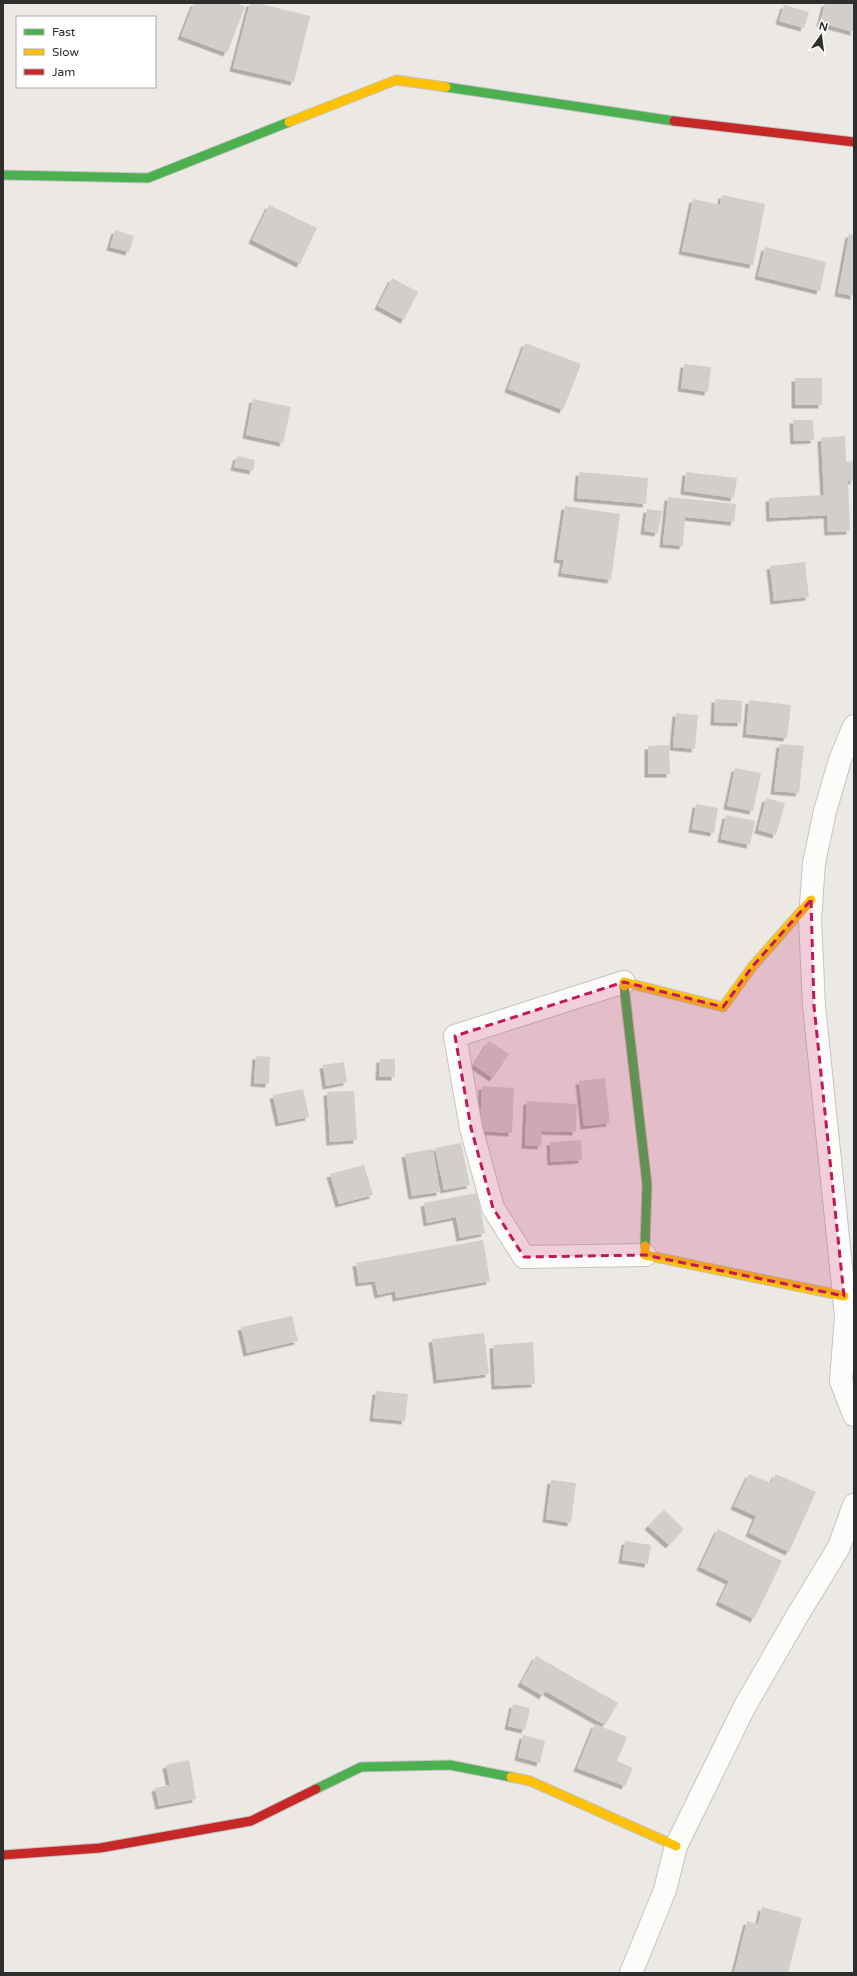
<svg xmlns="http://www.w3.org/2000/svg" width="857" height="1976" font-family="'Varela Round',sans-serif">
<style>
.building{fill:#d1cecb;filter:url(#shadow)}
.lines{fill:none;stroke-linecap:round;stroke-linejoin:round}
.street-casing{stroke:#c5c4c5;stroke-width:24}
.fast-casing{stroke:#c5c4c5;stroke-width:11}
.slow-casing{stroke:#c5c4c5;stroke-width:11}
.jam-casing{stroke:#c5c4c5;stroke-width:11}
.street{stroke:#fcfcfb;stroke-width:22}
.fast{stroke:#4caf50;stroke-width:9}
.slow{stroke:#ffc107;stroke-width:9}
.jam{stroke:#c62828;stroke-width:9}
.marked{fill:#c2185b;fill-opacity:0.2;stroke:#c2185b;stroke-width:3;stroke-dasharray:8 5;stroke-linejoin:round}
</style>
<defs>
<filter id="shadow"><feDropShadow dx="-3.5" dy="3.5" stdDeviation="0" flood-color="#0004"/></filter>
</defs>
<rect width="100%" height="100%" fill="#ece8e4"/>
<path class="building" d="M194 3H236L245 7 227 53 181 36Z
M250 3H257L310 16 294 82 233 68Z
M825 3H854V32L820 23Z
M784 5 809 12 804 28 779 21Z
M722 195 765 204 753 265 682 251 693 199 720 205Z
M269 205 317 228 300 264 252 240Z
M115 230 134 236 129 252 110 247Z
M849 234 854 235V296L838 293Z
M765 247 826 262 820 291 758 276Z
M392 278 418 292 404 320 378 306Z
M525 343 581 364 563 410 508 389Z
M684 364 711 367 708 392 681 388Z
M795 378H822V405H795Z
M253 399 291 407 283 443 246 435Z
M793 420H813L814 440 794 441Z
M845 436 846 462 854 461V481H848L850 531 828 532 827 515 770 518 769 498 824 495 821 438Z
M237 456 255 460 253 471 234 467Z
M579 472 648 478 646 504 577 498Z
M686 472 737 478 734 498 684 491Z
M668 497 736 504 734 522 685 517 683 546 663 544Z
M565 506 620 514 611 580 561 573 564 560 557 559Z
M647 509 662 511 658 533 644 531Z
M805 562 809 597 774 601 770 566Z
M715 699 742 701 741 723 714 722Z
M749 700 791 705 787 738 746 734Z
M676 713 698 715 695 749 673 747Z
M780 744 804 746 799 793 774 791Z
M669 745 670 774H648V746Z
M735 768 761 773 753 811 727 806Z
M766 798 785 803 776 835 758 830Z
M696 804 718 808 714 833 692 829Z
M726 815 755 821 750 845 721 839Z
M489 1041 509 1054 493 1078 474 1065Z
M256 1056 270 1057 269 1084 254 1083Z
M380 1059H395V1077H379Z
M344 1062 347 1082 326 1086 323 1065Z
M605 1078 610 1123 584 1126 579 1081Z
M482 1086 514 1088 512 1133 480 1131Z
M303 1089 309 1117 279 1123 273 1095Z
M354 1091 357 1140 330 1142 327 1092Z
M527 1101 577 1104 576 1132 542 1131 541 1146 525 1145Z
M581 1140 582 1160 551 1162 550 1142Z
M461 1143 470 1185 444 1190 435 1148Z
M433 1149 440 1192 412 1196 405 1154Z
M364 1165 373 1195 339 1204 330 1174Z
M477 1193 485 1233 460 1238 456 1217 427 1223 424 1203Z
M483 1240 490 1281 396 1298 395 1291 378 1295 375 1281 359 1283 356 1263Z
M292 1316 298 1341 247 1353 241 1327Z
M484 1333 489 1374 437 1380 432 1339Z
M533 1342 535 1384 495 1386 493 1345Z
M376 1391 408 1394 405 1421 373 1418Z
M749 1474 771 1483 776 1474 816 1492 789 1552 749 1533 756 1516 734 1506Z
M551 1480 576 1483 571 1523 546 1519Z
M664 1510 684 1529 669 1545 648 1526Z
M718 1529 782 1561 754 1619 719 1602 729 1581 700 1567Z
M625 1541 651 1545 648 1564 622 1560Z
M536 1656 618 1703 605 1725 545 1691 543 1696 521 1683Z
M513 1704 530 1708 525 1730 508 1726Z
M595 1724 627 1737 617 1761 633 1768 625 1786 577 1768Z
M523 1735 545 1741 540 1763 518 1757Z
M189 1760 196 1799 159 1806 155 1788 170 1785 166 1765Z
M762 1907 802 1918 788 1973H734L747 1921 758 1924Z"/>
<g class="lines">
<defs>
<path id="street" d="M854 726 840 760 825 811 814 863 810 919 814 1006 846 1315 841 1381 854 1415
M624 982 455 1036 471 1128 493 1208 524 1257 645 1255
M631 1973 665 1890 676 1846 745 1706 797 1616 839 1547 854 1505"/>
<path id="fast" d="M446 87 674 121
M3 175 148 178 289 122
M624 986 647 1184 645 1246
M316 1789 361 1767 450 1765 511 1777"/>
<path id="slow" d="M289 122 396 80 446 87
M624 986V982L723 1007 752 967 811 900
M645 1246V1255L844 1296
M511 1777 530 1781 676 1846"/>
<path id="jam" d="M674 121 854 142
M3 1855 100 1848 251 1821 316 1789"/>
</defs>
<use href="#street" class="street-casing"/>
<use href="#fast" class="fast-casing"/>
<use href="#slow" class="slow-casing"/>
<use href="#jam" class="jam-casing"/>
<use href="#street" class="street"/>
<use href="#fast" class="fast"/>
<use href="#slow" class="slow"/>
<use href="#jam" class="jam"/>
</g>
<path class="marked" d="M811 900 814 1006 844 1296 645 1255 524 1257 493 1208 471 1128 455 1036 624 982 723 1007 752 967Z"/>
<rect width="857" height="1976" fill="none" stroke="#2e2e2e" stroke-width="8"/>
<rect x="16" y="16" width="140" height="72" fill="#ffffff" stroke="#ababab"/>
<rect x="24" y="29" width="20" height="6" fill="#4caf50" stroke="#ababab"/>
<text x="52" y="36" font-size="12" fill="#2e2e2e">Fast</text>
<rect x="24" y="49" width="20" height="6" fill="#ffc107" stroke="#ababab"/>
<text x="52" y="56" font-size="12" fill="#2e2e2e">Slow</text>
<rect x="24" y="69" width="20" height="6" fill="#c62828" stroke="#ababab"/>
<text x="52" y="76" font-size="12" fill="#2e2e2e">Jam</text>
<g transform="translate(821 36) rotate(14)" stroke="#ffffff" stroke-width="3" paint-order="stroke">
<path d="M0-3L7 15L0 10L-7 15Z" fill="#2e2e2e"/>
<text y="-6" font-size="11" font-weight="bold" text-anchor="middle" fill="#2e2e2e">N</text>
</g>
</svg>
